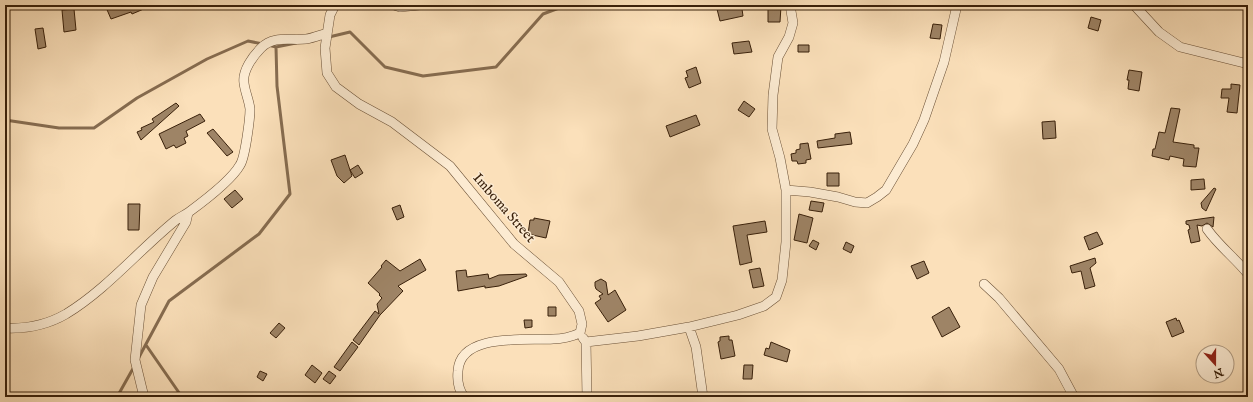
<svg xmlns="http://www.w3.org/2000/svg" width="1253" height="402" font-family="'IM FELL English',serif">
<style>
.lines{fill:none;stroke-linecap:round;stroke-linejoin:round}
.stream{stroke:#866c50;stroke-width:3}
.building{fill:#9e8466;stroke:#39200a}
.minor-casing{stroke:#6a5036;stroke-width:10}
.minor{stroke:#fcebd2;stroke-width:9}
.labels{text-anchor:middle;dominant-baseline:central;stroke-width:3;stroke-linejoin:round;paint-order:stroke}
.street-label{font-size:14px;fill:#39200a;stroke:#fcebd2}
</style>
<rect width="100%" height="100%" fill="#fbe0ba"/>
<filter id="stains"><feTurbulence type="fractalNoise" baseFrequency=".005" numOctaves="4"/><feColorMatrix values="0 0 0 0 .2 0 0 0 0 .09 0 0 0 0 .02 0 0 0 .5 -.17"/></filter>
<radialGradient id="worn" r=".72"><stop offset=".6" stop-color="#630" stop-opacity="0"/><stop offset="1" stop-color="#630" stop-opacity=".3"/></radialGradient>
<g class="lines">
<path class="stream" d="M329 37 350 32 385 67 423 76 496 67 543 14 567 5
M268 45 276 47 296 43
M5 120 59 128H94L137 98 207 59 248 41 263 44
M146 345 182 397
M138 359 169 301 259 234 290 194 277 86 276 47
M117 397 135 365"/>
</g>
<path class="building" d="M105 5H153L132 14 131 12 111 19Z
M772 6H781L780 22H768V9H772Z
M74 9 76 30 64 32 62 10Z
M717 9H742L743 16 720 21Z
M1091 17 1101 20 1098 31 1088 28Z
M933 24 942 25 940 39 930 38Z
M43 28 46 47 38 49 35 29Z
M749 41 752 52 734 54 732 43Z
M798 45H809V52H798Z
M696 67 701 83 689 88 685 78 688 77 686 71Z
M1129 70 1142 72 1139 91 1128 89 1129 80H1127Z
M1231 84 1240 85 1237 113 1227 112 1229 98H1221L1222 89H1231Z
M744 101 755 109 749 117 738 110Z
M176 103 179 106 141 140 137 132 142 130 141 128 154 122 152 119Z
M1171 108 1180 109 1173 142 1194 145V148H1199L1196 167 1183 166 1184 159 1170 156 1169 160 1152 156 1153 149H1155L1159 132 1165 133Z
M200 114 205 121 186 131 188 136 184 138 186 143 176 148 174 145 166 149 159 134Z
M696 115 700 125 670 137 666 126Z
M1055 121 1056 138 1043 139 1042 122Z
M213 129 233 152 227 156 207 133Z
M850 132 852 144 818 148 817 141 835 138V134Z
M808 143 811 159 806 160V163L798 164 797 161H792L791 154 796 153V150L800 149V144Z
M345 155 352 176 344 183 337 176 331 160Z
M358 165 363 173 355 178 350 170Z
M827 173H839V186H827Z
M1204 179 1205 189 1191 190V180Z
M1214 188 1216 189 1206 211 1202 208 1201 203Z
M235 190 243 199 232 208 224 199Z
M811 201 824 203 822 212 809 210Z
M128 204H140L139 230H128Z
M400 205 404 217 397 220 392 208Z
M799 214 813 218 807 243 794 240Z
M1214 217 1213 227 1207 223 1202 226 1197 225 1200 241 1191 243 1188 230 1190 229 1189 225 1186 224V221Z
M534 218 550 221 546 238 528 234 530 220H534Z
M765 221 767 232 747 235 752 262 740 265 733 226Z
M1097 232 1103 244 1089 250 1084 237Z
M813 240 819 243 816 250 809 246Z
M846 242 854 246 851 253 843 249Z
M1095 258 1096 263 1090 268 1095 286 1085 289 1081 271 1072 273 1070 266Z
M420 259 426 270 398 286 403 291 380 315 359 345 353 340 375 311 379 314 377 304 382 298 379 295 380 294 368 283 382 267 381 266 386 260 400 271Z
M924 261 929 273 917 279 911 266Z
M760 268 764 286 753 288 749 270Z
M466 270 467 277 488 274 489 279 499 275 526 274 527 276 499 286 485 288V286L458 291 456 271Z
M601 279 606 282 608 295 615 290 626 310 608 322 595 303 601 299 599 296 603 294 596 289 595 286V282Z
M548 307H556V316H548Z
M949 307 960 327 942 337 932 317Z
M1176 318 1177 321 1179 320 1184 332 1172 337 1166 322Z
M524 320H532V327L525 328Z
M279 323 285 328 276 338 270 333Z
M729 336V340H732L735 356 721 359 718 342 720 341V337Z
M352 342 358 347 340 371 334 367Z
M771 342 790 350 787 362 764 355 766 348 769 349Z
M312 365 322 373 315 383 305 375Z
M744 365H753L752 379H743Z
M260 371 267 374 263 381 257 377Z
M329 371 336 376 330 384 323 379Z"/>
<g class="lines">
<defs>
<path id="minor" d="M335 5 330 15 325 48 327 73 336 87 359 104 392 122 450 166 514 244 559 282 579 311 582 324 580 333
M394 5 400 7 420 5
M1134 5 1159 32 1180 47 1248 64
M786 190 810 192 838 197 855 202 867 203 877 197 886 190 913 144 924 120 944 62 957 5
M1207 229C1219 246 1235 258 1248 274
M984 284 999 298 1059 369 1074 397
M689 327 696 347 703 397
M5 328C26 329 47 325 66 314 107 289 139 250 176 220 180 217 185 215 189 212 204 201 231 181 240 165 245 158 250 119 250 109 249 100 245 92 244 83 242 71 253 56 261 48 274 35 290 41 306 39 313 38 320 35 327 33
M583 338 586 342 587 397
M586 342 638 336 689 327 738 315 764 306 776 297 782 280 786 242V190L780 158 772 129 773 95 778 57 789 37 793 23 790 5
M144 397 135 360 141 305 153 277 186 222 188 213
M464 397C459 390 457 380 458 371 460 332 528 341 553 339 563 339 571 337 580 333"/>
</defs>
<use href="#minor" class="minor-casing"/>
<use href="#minor" class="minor"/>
</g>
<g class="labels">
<g class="street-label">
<text transform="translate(504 208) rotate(49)">Imboma Street</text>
</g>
</g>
<rect width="1253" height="402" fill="none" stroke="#fbe0ba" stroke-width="20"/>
<rect x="6" y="6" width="1241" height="390" fill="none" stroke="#39200a" stroke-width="2"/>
<rect x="10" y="10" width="1233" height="382" fill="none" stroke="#39200a"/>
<g transform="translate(1215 364) rotate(159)"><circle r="19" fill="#fcebd2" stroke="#ae9a82"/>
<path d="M0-3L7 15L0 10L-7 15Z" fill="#8f2418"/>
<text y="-6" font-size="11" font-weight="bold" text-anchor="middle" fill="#39200a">N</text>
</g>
<rect width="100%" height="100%" filter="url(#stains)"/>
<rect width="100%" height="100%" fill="url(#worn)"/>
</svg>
